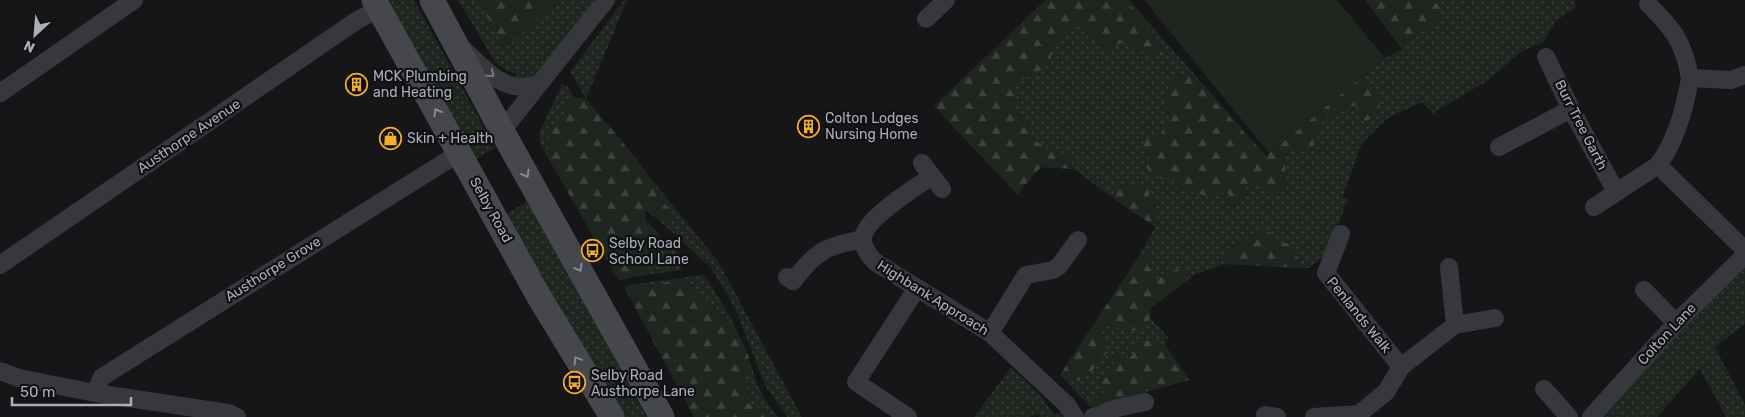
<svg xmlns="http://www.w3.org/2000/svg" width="1745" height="417" font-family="Rubik,sans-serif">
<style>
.grass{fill:url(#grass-dots)}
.forest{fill:url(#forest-firs)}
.garden{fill:#1e261f}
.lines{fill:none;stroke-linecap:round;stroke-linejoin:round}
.street{stroke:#37383d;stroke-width:18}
.secondary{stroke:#45474d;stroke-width:25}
.oneway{stroke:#757981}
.oneway2{stroke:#858a93}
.labels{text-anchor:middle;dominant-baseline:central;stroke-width:4.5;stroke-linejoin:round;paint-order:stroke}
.poi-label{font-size:14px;fill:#a8aeb8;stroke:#111113;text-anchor:start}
.street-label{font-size:14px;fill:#a8aeb8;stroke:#111113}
</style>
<defs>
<pattern id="grass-dots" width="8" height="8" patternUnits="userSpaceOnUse" patternTransform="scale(1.25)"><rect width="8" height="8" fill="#1e261f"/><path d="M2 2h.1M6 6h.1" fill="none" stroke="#3c433d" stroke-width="1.8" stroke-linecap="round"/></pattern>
<pattern id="forest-firs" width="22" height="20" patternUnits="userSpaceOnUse" patternTransform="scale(1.25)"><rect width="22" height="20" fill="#1e261f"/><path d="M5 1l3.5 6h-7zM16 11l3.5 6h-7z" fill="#3c433d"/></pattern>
</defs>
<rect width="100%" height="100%" fill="#161618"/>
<path class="grass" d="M385 0H414L495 148 474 160Z
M458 0H478L505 49 557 0H596L535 76 529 79 515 80V73L507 71 495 62Z
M624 0H627L586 99 570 72Z
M1046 0H1129L1266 156 1385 58 1402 49 1365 0H1574L1576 7 1557 20 1543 42 1522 51 1487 81 1433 113 1422 102 1388 118 1362 143 1343 196 1348 199 1327 254 1309 268 1224 264 1192 276 1151 308 1150 318 1168 337 1165 345 1189 380 1090 407 1060 375 1141 253 1155 227 1111 197 1074 169 1041 167 1017 194 934 106Z
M562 84 568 87 574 97 547 140 551 163 540 143V131Z
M652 180 718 261 802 417H787L766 387 735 308 711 268 659 220 671 219 669 213Z
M528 201 647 417H620L504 215Z
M660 236 685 259 680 270 634 277 646 271 662 244Z
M1745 268V324L1715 347 1745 405V417H1726L1700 369 1657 417H1603L1680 330Z
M703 275 706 277 732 320 722 315 703 295 683 280 652 284 641 289 635 284Z
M749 357C755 382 761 397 778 417H769L756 406 747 404 748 391 742 385 747 374Z
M1011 367 1041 396 1054 415 1061 412 1064 417H1040L1037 415 1028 417H974Z"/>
<path class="forest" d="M478 0H557L505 49Z
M1046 0H1126L1170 54C1158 57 1147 54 1135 50L1132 43 1125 39 1118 45 1106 49 1094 43 1086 31 1078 27 1059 35C1054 49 1051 64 1038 72 1031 77 1023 78 1016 82L1013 105C1017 110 1023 114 1026 119 1033 128 1028 134 1039 143 1054 155 1069 146 1074 169L1041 167 1017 194 934 106Z
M1365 0H1433L1442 10 1438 21 1429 31 1418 33 1414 40 1403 49Z
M1189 74 1266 156 1362 77 1371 83 1382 98 1377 116 1365 121 1359 114 1355 105 1324 119 1313 147 1298 150 1290 148 1284 156 1286 177 1283 190 1271 194 1257 183 1245 187 1246 199 1234 207 1226 202 1229 194 1225 192 1212 197 1193 193 1188 189H1179L1174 184V177L1162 179 1149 173 1147 165 1149 158 1144 153 1142 145 1147 139 1161 134C1163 125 1171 123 1174 114L1167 108 1163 99 1173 77Z
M574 97 586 99C609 127 665 186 671 220H659L645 210 646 222C651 226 658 231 660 237 666 250 657 264 646 271 639 276 628 278 619 281L551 163 547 140Z
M1127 182 1136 187 1144 185 1150 189 1149 195C1155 202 1157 207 1153 216L1158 218 1159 224 1156 227 1111 197 1118 185Z
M1259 231 1269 232 1276 236V243H1288L1297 258 1300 268 1224 264C1227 248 1245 237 1259 231Z
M1141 253 1148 255 1151 261 1147 266 1154 270 1153 279 1158 280 1164 273 1178 269 1192 276 1151 308 1149 323C1131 337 1126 329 1106 324L1103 330 1107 353C1092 368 1085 392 1060 375Z
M683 280 703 295 722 315 732 320 749 357 747 374 742 385 748 391 747 403 756 406 769 417H694L624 287 635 284 641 289 652 284Z
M1149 340 1165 345 1189 380 1090 407 1091 403 1105 391 1101 384 1112 369 1114 357 1123 355 1129 359 1133 354 1131 346Z"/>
<path class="garden" d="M1144 0H1337L1385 58 1269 153Z"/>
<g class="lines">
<path class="street" d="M1648 4C1673 29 1684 42 1690 78
M926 19 946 0
M464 50C488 72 505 95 539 84
M1546 57 1571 109 1616 192
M1745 75 1731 80 1690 78C1685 108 1676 141 1658 165L1745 250
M0 93 134 0
M502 131 606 0
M1499 147 1571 109
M922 163 942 189
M932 176C915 188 865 218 863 238 862 246 869 256 875 262L990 333 1067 405 1075 417
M1594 207 1658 165
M1341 234 1326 273 1401 367
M0 265 356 21 379 8
M1449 267 1455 325
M787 277 793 281C816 251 826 246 863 239
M1644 290 1676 323
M990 333 1026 275 1053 270 1059 266 1078 240
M0 371 19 378 95 393 228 413 237 417
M1544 389 1569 417
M95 393 102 377 459 153
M1265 415 1277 417
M908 417 856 382 917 288
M1093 417 1117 408 1145 402
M1314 417 1359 414
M1361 417 1359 414 1386 392 1401 367 1455 325 1495 318
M1591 417 1676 323 1745 255"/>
<path class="secondary" d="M374 0 538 295 612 417
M432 0 502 131 662 417"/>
</g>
<defs><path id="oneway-chevron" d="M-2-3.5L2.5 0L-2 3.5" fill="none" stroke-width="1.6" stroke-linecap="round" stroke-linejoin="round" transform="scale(1.25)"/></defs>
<use class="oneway" href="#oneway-chevron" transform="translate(491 74) rotate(40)"/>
<g class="oneway2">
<use href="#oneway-chevron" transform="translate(437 112) rotate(-119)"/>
<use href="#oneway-chevron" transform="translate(526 174) rotate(61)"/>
<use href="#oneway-chevron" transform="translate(579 268) rotate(61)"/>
<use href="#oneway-chevron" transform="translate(577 360) rotate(-121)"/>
</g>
<defs>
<symbol id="building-ring" viewBox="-11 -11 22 22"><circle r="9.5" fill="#111113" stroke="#f2ab34" stroke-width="1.5"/><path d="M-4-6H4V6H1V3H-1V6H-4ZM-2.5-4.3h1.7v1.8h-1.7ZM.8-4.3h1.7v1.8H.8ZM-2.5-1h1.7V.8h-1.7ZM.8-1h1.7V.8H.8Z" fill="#f2ab34"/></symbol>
<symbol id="shop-ring" viewBox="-11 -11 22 22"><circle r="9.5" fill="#111113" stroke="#f2ab34" stroke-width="1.5"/><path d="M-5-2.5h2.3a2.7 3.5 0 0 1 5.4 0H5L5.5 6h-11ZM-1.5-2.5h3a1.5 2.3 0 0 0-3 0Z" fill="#f2ab34"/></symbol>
<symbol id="bus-ring" viewBox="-11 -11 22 22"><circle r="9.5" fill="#111113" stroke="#f2ab34" stroke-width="1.5"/><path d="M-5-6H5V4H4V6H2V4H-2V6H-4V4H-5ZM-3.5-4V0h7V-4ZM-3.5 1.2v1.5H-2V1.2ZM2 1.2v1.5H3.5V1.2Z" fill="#f2ab34"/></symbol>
</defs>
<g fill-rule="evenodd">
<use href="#building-ring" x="344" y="72" width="25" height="25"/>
<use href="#building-ring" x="796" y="114" width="25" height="25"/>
<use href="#shop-ring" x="378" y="126" width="25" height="25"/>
<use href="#bus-ring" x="580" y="238" width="25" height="25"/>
<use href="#bus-ring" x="562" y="370" width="25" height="25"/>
</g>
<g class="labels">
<g class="poi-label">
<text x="373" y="76">MCK Plumbing<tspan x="373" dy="16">and Heating</tspan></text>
<text x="825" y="118">Colton Lodges<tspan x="825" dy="16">Nursing Home</tspan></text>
<text x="407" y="138">Skin + Health</text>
<text x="609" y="243">Selby Road<tspan x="609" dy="16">School Lane</tspan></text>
<text x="591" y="375">Selby Road<tspan x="591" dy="16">Austhorpe Lane</tspan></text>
</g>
<g class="street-label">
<text transform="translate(1581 125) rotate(63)">Burr Tree Garth</text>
<text transform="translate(189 136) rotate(-34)">Austhorpe Avenue</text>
<text transform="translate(491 210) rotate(61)">Selby Road</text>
<text transform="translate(273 269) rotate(-32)">Austhorpe Grove</text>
<text transform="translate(933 298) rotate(32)">Highbank Approach</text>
<text transform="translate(1359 315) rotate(51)">Penlands Walk</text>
<text transform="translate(1667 334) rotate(-47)">Colton Lane</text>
</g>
</g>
<g transform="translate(35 35) rotate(206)" stroke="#111113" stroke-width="4" paint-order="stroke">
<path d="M0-4L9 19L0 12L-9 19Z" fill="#a8aeb8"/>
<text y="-8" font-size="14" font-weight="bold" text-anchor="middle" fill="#a8aeb8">N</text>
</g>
<path d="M12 397v8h119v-8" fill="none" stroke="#a8aeb8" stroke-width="2.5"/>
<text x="20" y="397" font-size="15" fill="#a8aeb8" stroke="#111113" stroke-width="4" paint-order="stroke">50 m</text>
</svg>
